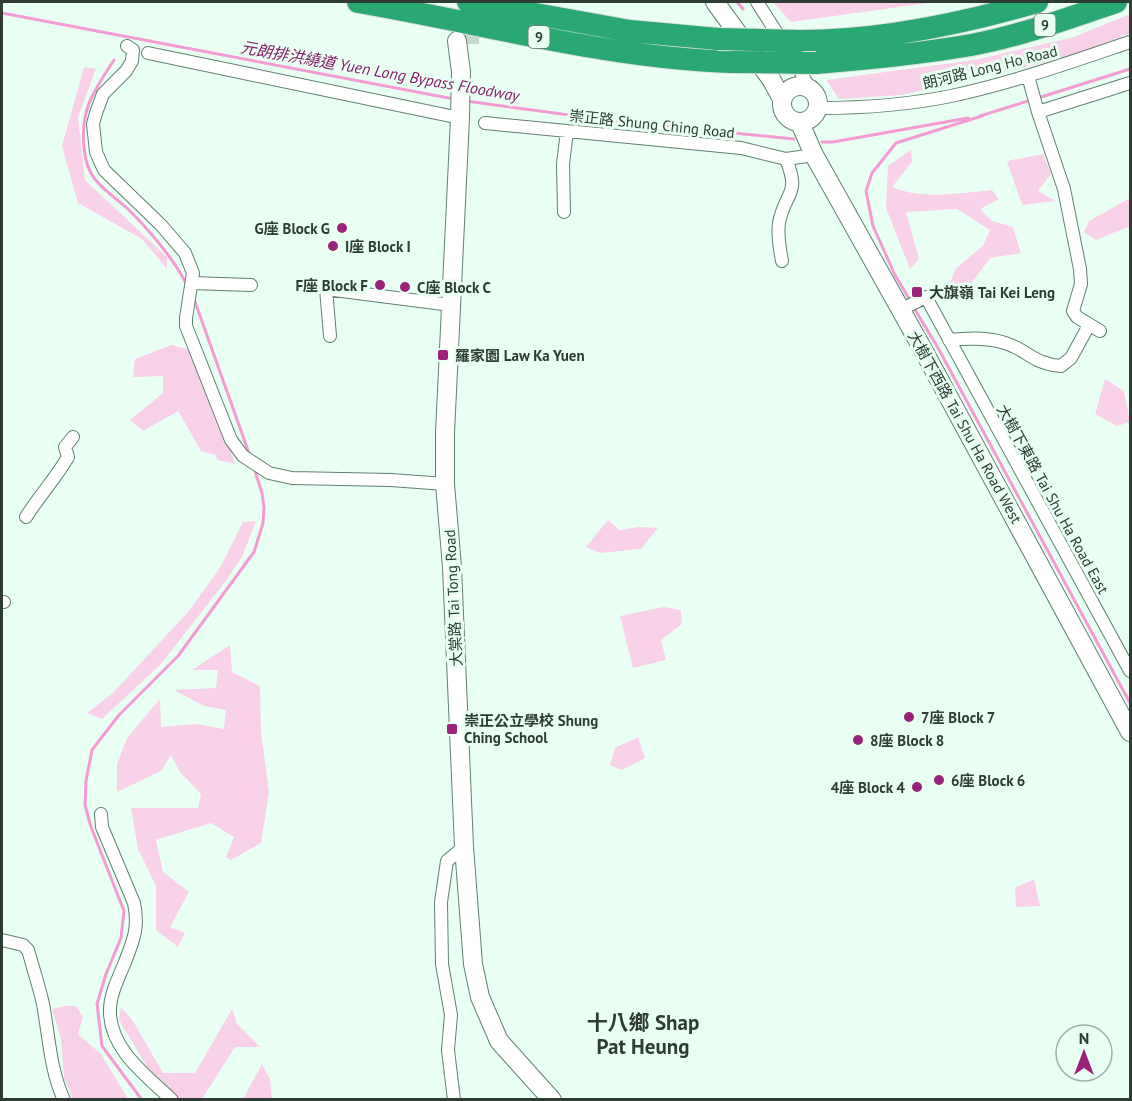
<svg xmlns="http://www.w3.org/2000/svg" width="1132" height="1101" font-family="'PT Sans','Noto Sans TC',sans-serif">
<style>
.green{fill:#f8d0e8}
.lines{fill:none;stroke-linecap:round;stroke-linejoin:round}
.stream{stroke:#f49bd3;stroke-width:3}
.secondary-tunnel{stroke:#c4d8cd;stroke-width:18;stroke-dasharray:18 9;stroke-linecap:butt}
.street-casing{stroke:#607f6e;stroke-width:14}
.secondary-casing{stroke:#607f6e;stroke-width:20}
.highway-casing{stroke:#dee0df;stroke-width:24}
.street{stroke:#fff;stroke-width:12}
.secondary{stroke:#fff;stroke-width:18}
.highway{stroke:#2aa873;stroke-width:22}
.highway-bridge-casing{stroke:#dee0df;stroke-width:24;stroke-linecap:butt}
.highway-bridge{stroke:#2aa873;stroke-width:22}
.poi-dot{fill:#9b227a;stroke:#eafff3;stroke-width:2}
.labels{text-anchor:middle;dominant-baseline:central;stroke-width:6;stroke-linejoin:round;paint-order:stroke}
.shield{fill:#eafff3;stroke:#66766d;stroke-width:1.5}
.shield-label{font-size:14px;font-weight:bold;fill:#2e3c34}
.street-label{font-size:15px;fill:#2e3c34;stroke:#eafff3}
.poi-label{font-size:15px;font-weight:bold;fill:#2e3c34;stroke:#eafff3;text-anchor:start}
.water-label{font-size:16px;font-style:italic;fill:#841e68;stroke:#eafff3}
.district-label{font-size:21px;font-weight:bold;fill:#2e3c34;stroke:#eafff3}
</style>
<rect width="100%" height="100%" fill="#eafff3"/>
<path class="green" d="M773 2H936L791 22Z
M1130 14V33L1093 48 1044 63 902 95 839 99 826 80 974 60 1074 37Z
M84 67 96 69 78 117 85 180 167 257V269L142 239 78 203 62 146Z
M911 150 912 162 892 187C922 200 960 193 992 190L999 199 980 209 992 221 1013 227 1021 253 990 258 965 292 944 297 956 268 983 246 990 230 957 209 906 212 919 259 910 269 886 208 888 166Z
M1043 154 1051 174 1038 191 1056 201 1022 205 1007 161Z
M1130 198V226L1096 240 1084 232 1089 221Z
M171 345 196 351 235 464 218 460 215 455 201 451 178 411 143 431 130 420 163 393V376L133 377 135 359Z
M1105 379 1124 391 1130 422 1117 426 1095 414Z
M608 520 620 530 638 527 658 528 641 549 600 553 586 547Z
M256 521 242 557 222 586 160 665 102 719 87 713 113 693 188 612 220 568 243 522Z
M664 607 681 610 682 624 661 640 666 660 633 668 620 616Z
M230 645 232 672 260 686 261 731 269 792 261 843 231 860 226 857 234 837 211 823 156 840 163 872 189 892 170 927 185 933 178 947 156 930V886L138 849 131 808H198L201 794 180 772 171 755 161 771 117 792V764L127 738 160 699 161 727 196 724 224 729 226 710 204 706 174 690 216 688 218 670H192Z
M638 737 645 758 622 770 610 765 615 748Z
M1034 879 1040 906 1016 907 1015 888Z
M65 1006H76L83 1017 78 1034 101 1054 128 1099H73L64 1078 61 1039 52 1009Z
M121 1007 133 1021 163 1073H195L232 1009 237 1024 260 1047H235L202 1099H179L149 1070 119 1020Z
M262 1064 270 1079 272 1099H243Z"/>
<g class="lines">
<path class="stream" d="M737 2 743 9
M2 13 454 99
M114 60C94 91 80 109 84 148 85 158 88 170 94 178 103 190 117 199 128 209 151 232 172 256 187 285
M1038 98 1130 69
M466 101 621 122 794 139
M980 116 1031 100
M822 142H833L968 118
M194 299 250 456
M911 302 895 275 873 226 866 191 872 173 896 143 982 116
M914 308 937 346 1130 703
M142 1100 102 1046 97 1004 106 974 121 938 124 911 91 827 85 805 86 781 92 750 119 715 178 656 254 552 263 523 264 508 262 493 254 468"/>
<path class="secondary-tunnel" d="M470 44 471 12"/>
<defs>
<path id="street" d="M757 2 782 41
M127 46 133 50 132 61 126 71 103 94 96 113 93 124 96 152 104 170 161 225 185 253 193 273 186 318V326L231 440 243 456 269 473 292 478 391 480 445 484
M148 53 460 118
M795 61 809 88
M1028 76 1038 112 1064 189 1080 269 1081 284 1073 311 1077 317 1100 331
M819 108C863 108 907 105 951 96 1012 83 1071 62 1130 42
M1038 112 1130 83
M485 123 741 148 786 159 814 155
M564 212 563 164 567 131
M782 261C780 249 777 236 779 223 785 191 801 196 786 159
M192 283 251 285
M900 310 926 297 1130 671
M330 336 326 289 451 305
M949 340C968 338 987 337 1005 343 1028 350 1033 364 1061 366L1071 358 1089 325
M26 517C39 496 56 478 68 457L65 447 73 437
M2 602H4
M101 814 102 827 134 903C139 927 134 939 125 962 119 977 110 994 110 1010 109 1049 147 1076 172 1100
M2 940 23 945 28 950C33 968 39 986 43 1004 49 1036 50 1070 64 1100
M454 1100 448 1050 451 1015 442 964 441 902 447 861 464 847"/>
<path id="secondary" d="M715 2 771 79 782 99
M457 41 461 72 460 118 445 433V484L452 567 464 847 473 964 480 997 499 1041 552 1100
M782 104a18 18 0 1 1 36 0a18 18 0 1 1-36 0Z
M800 123 814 155 921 346 1130 732"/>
<path id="highway" d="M358 2C482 23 606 58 733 62
M468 2 630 31 718 39
M800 41C880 41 961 24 1037 2
M816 63C867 59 919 54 971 45 1020 36 1069 18 1116 2"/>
</defs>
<use href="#street" class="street-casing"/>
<use href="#secondary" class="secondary-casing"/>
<use href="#highway" class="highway-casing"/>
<use href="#street" class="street"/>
<use href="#secondary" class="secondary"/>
<use href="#highway" class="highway"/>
<defs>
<path id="highway-bridge" d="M718 39 800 41
M733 62 816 63"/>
</defs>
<use href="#highway-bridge" class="highway-bridge-casing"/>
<use href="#highway-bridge" class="highway-bridge"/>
</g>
<g class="poi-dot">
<circle cx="342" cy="228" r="6"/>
<circle cx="333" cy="246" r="6"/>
<circle cx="380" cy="285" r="6"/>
<circle cx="405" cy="287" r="6"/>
<rect x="911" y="286" width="12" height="12" rx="3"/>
<rect x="437" y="349" width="12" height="12" rx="3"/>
<circle cx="909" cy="717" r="6"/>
<rect x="446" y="723" width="12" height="12" rx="3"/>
<circle cx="858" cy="740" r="6"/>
<circle cx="939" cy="780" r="6"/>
<circle cx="917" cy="787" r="6"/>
</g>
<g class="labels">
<g class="shield">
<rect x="1034.5" y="14" width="21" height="22" rx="4.5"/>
<rect x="528.5" y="26" width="21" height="22" rx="4.5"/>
</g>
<g class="shield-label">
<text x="1045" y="25">9</text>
<text x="539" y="37">9</text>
</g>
<g class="street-label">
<text transform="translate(990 67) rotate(-14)">朗河路 Long Ho Road</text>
<text transform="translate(652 124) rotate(6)">崇正路 Shung Ching Road</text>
<text transform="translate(965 427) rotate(61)">大樹下西路 Tai Shu Ha Road West</text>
<text transform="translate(1053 499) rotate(61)">大樹下東路 Tai Shu Ha Road East</text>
<text transform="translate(453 598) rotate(-93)">大棠路 Tai Tong Road</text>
</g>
<g class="poi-label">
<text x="330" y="228" text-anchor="end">G座 Block G</text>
<text x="345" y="246">I座 Block I</text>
<text x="368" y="285" text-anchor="end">F座 Block F</text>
<text x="417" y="287">C座 Block C</text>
<text x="929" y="292">大旗嶺 Tai Kei Leng</text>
<text x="455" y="355">羅家園 Law Ka Yuen</text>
<text x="921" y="717">7座 Block 7</text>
<text x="464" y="720">崇正公立學校 Shung<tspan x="464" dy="17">Ching School</tspan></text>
<text x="870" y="740">8座 Block 8</text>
<text x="951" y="780">6座 Block 6</text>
<text x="905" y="787" text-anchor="end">4座 Block 4</text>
</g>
<g class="water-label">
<text transform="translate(380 71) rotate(10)">元朗排洪繞道 Yuen Long Bypass Floodway</text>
</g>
<g class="district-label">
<text x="643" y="1022">十八鄉 Shap<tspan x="643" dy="24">Pat Heung</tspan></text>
</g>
</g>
<rect width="1132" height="1101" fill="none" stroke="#2e3c34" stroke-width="6"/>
<g transform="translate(1084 1053)"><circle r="28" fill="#eafff3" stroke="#9fb1a7" stroke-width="1.5"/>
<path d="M0-4.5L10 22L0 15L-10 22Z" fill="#9b227a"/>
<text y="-9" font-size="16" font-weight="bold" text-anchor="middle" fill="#2e3c34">N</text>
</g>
</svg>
